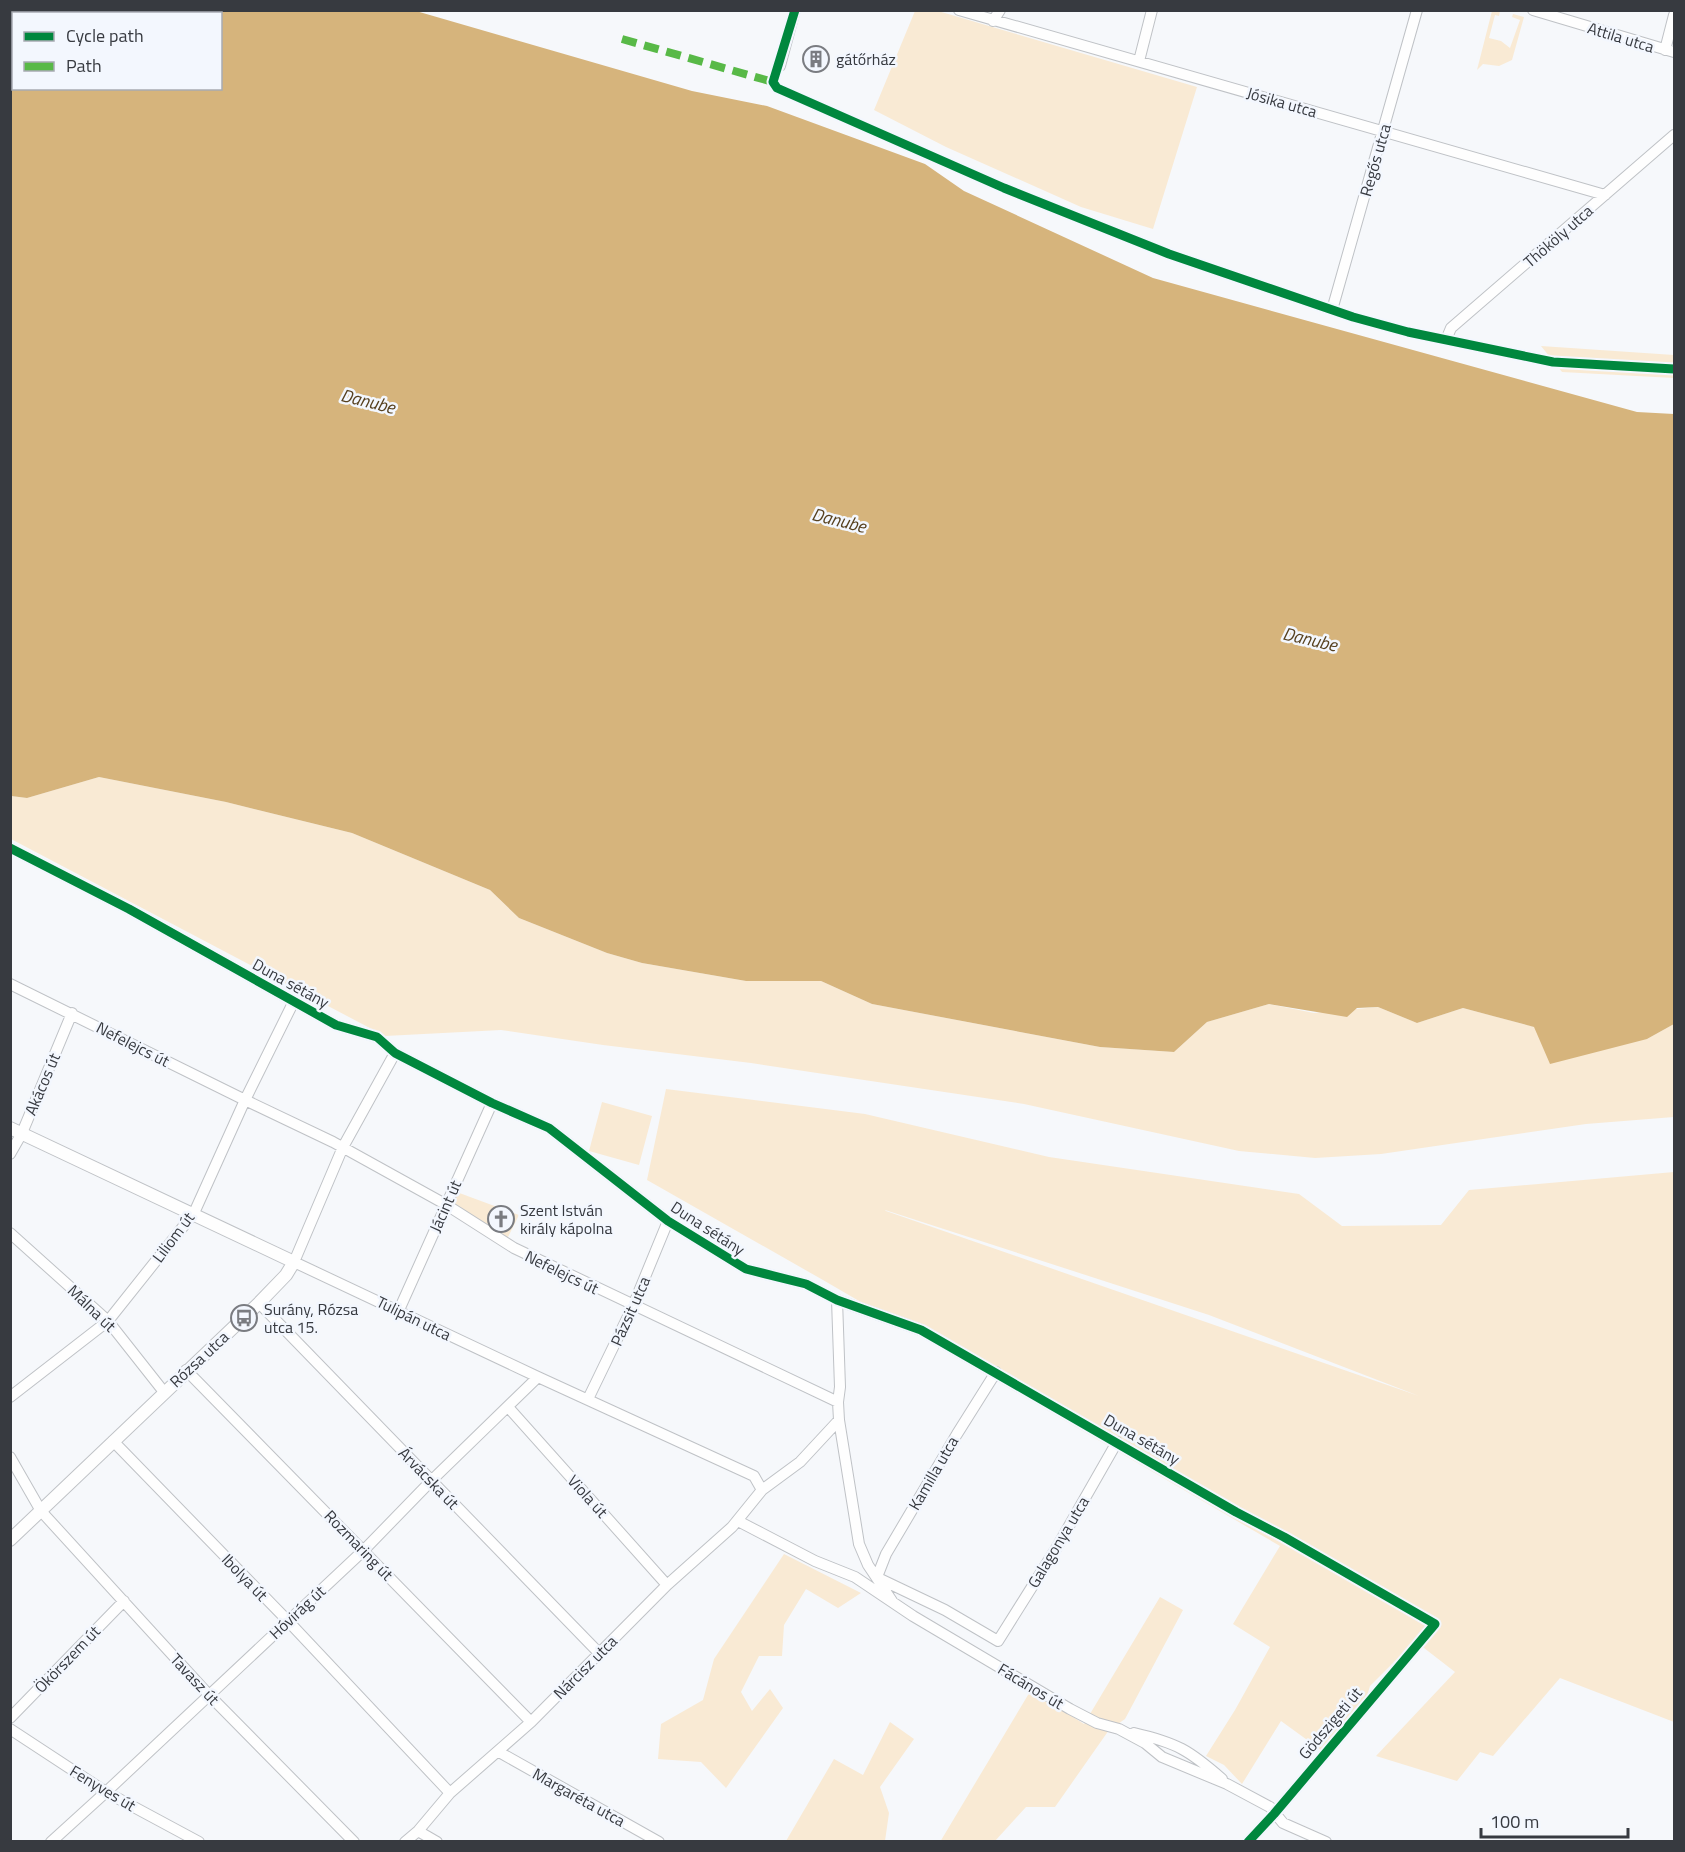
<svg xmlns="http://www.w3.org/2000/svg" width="1685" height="1852" font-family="'Titillium Web',sans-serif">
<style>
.green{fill:#f9ead4;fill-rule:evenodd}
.water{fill:#d6b47c;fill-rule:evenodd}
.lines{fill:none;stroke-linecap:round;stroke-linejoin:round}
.minor-casing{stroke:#bfc2c6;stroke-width:12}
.tertiary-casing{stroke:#bfc2c6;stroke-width:14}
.minor{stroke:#fefefe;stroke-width:10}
.tertiary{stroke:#fefefe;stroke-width:12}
.quiet{stroke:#58b947;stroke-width:8;stroke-dasharray:15 8;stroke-linecap:butt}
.cycleway-casing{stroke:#f3f7fe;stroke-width:13}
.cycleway{stroke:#00873e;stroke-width:9}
.labels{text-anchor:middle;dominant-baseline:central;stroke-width:5;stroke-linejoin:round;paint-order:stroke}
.street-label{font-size:16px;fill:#373a40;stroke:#f3f7fe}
.poi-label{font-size:16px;fill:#373a40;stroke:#f3f7fe;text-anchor:start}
.water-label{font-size:18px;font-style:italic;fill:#57411f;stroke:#f3f7fe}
</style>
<rect width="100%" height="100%" fill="#f6f8fb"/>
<path class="green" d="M915 11H938L1197 87 1153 229 1081 207 946 147 874 110Z
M1492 11H1500L1499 16 1495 15 1489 38 1501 41 1510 48 1520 20 1512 17 1513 14 1524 17 1512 60 1499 66 1483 64 1477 70Z
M1541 346 1674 355V378L1562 372Z
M99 777 226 802 352 833 490 890 519 918 607 953 642 963 746 981H821L872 1004 1100 1047 1174 1052 1207 1022 1269 1004 1314 1013 1378 1007 1417 1023 1463 1008 1535 1027 1647 1039 1674 1024V1117L1586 1124 1381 1154 1315 1158 1239 1151 1024 1104 751 1063 603 1045 501 1030 385 1036 11 839 10 796 27 798Z
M666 1089 865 1114 1049 1157 1299 1194 1342 1226 1441 1225 1469 1190 1674 1172V1722L1560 1678 1493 1756 1480 1752 1457 1781 1376 1756 1455 1672 1415 1641 1370 1686 1367 1696 1321 1750 1281 1721 1242 1784 1224 1765 1206 1756 1235 1710 1270 1647 1233 1624 1280 1546 823 1280 647 1180ZM885 1210 1209 1315 1419 1396 886 1211Z
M602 1102 652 1116 639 1165 589 1151Z
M454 1191 519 1215 507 1239 448 1203Z
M784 1554 861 1593 838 1608 806 1589 784 1625 782 1656H759L741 1692 752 1711 770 1689 783 1708 726 1788 701 1762 658 1759 661 1724 703 1700 714 1659Z
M1160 1597 1183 1610 1125 1719 1109 1730 1055 1807H1026L995 1841 940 1842 1031 1690 1084 1724Z
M890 1722 914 1739 880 1787 889 1813 885 1841H786L834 1759 863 1775Z"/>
<path class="water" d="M10 11H416L692 91 767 106 925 164 964 191 1153 278 1637 412 1674 414V1024L1647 1039 1550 1064 1534 1027 1463 1008 1417 1023 1378 1007 1357 1008 1347 1017 1269 1004 1207 1022 1174 1052 1100 1047 872 1004 821 981H746L642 963 607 953 519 918 490 890 352 833 226 802 99 777 27 798 11 796ZM14 14H220V88H14Z"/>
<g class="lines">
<defs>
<path id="minor" d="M959 10 1605 195
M1533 10 1674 52
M993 21 1000 10
M1665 50 1674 15
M1139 61 1152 10
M780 66 795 10
M1332 310 1417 10
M1446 340 1451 328 1674 135
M10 848 129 909 336 1025 377 1037 395 1053 492 1103 549 1128 668 1221 746 1269 806 1284 837 1300 921 1330 1236 1512 1284 1537 1435 1624 1274 1814 1248 1842
M10 984 245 1100 333 1142 445 1204 514 1248 838 1402 839 1420 859 1544 868 1565 892 1601
M395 1053 343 1147 294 1262 538 1377 754 1476 762 1490 732 1527 667 1585 531 1722 450 1793 418 1831 405 1842
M10 1154 22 1133 72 1013
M10 1233 108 1321 164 1392
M837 1300 840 1387 838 1402
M259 1303 599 1653
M399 1310 492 1103
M186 1370 531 1722
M10 1397 108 1321 194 1213 245 1100 294 1001
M588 1399 633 1306 668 1221
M508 1407 667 1585
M113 1441 288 1621 450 1793
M10 1457 41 1511 209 1695 354 1842
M762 1490 800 1462 839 1420
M738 1521 815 1561 855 1577 913 1616 1070 1709 1097 1723 1119 1729 1145 1743 1162 1757 1227 1784 1270 1807 1283 1823 1326 1842
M877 1577 886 1554 957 1434 996 1372
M880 1579 945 1610 998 1641 1057 1547 1117 1442
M10 1718 124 1601
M10 1729 106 1792 199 1842
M1134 1733C1177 1743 1189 1750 1222 1779
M499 1752 659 1842
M418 1831 437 1842
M51 1842 106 1792 364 1550 432 1480 538 1377"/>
<path id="tertiary" d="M10 1128 294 1262 286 1275 259 1303 10 1540"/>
</defs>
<use href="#minor" class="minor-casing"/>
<use href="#tertiary" class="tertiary-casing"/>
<use href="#minor" class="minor"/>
<use href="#tertiary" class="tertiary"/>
<path class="quiet" d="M622 39 773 82"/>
<defs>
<path id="cycleway" d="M795 10 773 82 777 88 1004 188 1169 254 1353 317 1408 332 1553 362 1674 369
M10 848 129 909 336 1025 377 1037 395 1053 492 1103 549 1128 668 1221 746 1269 806 1284 837 1300 921 1330 1236 1512 1284 1537 1435 1624 1274 1814 1248 1842"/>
</defs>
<use href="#cycleway" class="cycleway-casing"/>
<use href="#cycleway" class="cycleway"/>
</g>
<defs>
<symbol id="building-ring" viewBox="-11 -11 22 22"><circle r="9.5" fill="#f3f7fe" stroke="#7a7c81" stroke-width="1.5"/><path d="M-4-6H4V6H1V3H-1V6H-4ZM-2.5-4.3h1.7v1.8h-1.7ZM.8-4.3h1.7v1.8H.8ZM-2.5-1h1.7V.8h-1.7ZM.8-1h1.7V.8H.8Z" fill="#7a7c81"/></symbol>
<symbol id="church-ring" viewBox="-11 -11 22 22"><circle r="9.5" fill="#f3f7fe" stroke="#7a7c81" stroke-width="1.5"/><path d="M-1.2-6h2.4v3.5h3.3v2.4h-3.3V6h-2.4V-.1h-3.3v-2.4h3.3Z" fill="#7a7c81"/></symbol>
<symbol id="bus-ring" viewBox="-11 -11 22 22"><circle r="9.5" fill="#f3f7fe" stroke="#7a7c81" stroke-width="1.5"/><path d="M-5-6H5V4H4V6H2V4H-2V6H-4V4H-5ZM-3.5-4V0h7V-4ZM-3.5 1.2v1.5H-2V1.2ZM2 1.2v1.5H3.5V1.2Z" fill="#7a7c81"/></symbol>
</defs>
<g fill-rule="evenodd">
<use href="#building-ring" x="801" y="44" width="30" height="30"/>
<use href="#church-ring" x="486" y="1204" width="30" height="30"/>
<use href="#bus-ring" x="229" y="1303" width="30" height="30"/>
</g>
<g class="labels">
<g class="street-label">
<text transform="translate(1621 37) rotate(17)">Attila utca</text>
<text transform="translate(1282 102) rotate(16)">Jósika utca</text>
<text transform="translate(1375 160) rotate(-74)">Regős utca</text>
<text transform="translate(1558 236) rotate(-41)">Thököly utca</text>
<text transform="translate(291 983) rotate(29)">Duna sétány</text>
<text transform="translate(133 1044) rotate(27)">Nefelejcs út</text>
<text transform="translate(42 1084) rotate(-67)">Akácos út</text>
<text transform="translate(445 1206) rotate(-66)">Jácint út</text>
<text transform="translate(708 1228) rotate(33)">Duna sétány</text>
<text transform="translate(173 1237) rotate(-53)">Liliom út</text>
<text transform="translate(562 1272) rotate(26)">Nefelejcs út</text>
<text transform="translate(92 1308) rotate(44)">Málna út</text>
<text transform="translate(630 1311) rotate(-66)">Pázsit utca</text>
<text transform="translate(414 1318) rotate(26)">Tulipán utca</text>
<text transform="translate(199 1359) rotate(-43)">Rózsa utca</text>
<text transform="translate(1142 1439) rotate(30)">Duna sétány</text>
<text transform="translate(933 1473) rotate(-60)">Kamilla utca</text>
<text transform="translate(429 1478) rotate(46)">Árvácska út</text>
<text transform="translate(588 1496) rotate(48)">Viola út</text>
<text transform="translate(1058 1542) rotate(-59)">Galagonya utca</text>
<text transform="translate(359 1545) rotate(46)">Rozmaring út</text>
<text transform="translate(245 1577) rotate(46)">Ibolya út</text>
<text transform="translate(297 1612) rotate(-43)">Hóvirág út</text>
<text transform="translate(67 1659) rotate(-46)">Ökörszem út</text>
<text transform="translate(585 1667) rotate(-45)">Nárcisz utca</text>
<text transform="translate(195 1679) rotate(47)">Tavasz út</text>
<text transform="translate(1031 1686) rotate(31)">Fácános út</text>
<text transform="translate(1330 1723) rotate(-50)">Gödszigeti út</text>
<text transform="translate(103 1788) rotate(31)">Fenyves út</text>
<text transform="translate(579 1797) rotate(29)">Margaréta utca</text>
</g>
<g class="poi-label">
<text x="836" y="59">gátőrház</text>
<text x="520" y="1210">Szent István<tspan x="520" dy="18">király kápolna</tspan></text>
<text x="264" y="1309">Surány, Rózsa<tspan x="264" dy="18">utca 15.</tspan></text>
</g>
<g class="water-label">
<text transform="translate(368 401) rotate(14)">Danube</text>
<text transform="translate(839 520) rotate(14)">Danube</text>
<text transform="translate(1310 639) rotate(13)">Danube</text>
</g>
</g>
<rect width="1685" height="1852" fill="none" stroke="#373a40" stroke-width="24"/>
<rect x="12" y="12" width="210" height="78" fill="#f3f7fe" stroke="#a8abb2" stroke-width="1.5"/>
<rect x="24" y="32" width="30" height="9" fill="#00873e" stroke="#a8abb2" stroke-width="1.5"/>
<text x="66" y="42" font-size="18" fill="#373a40">Cycle path</text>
<rect x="24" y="62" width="30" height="9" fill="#58b947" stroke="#a8abb2" stroke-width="1.5"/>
<text x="66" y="72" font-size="18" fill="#373a40">Path</text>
<path d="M1481 1828v9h147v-9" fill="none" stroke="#373a40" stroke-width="3"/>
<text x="1490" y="1828" font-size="18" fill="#373a40" stroke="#f3f7fe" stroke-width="4.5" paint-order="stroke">100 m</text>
</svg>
